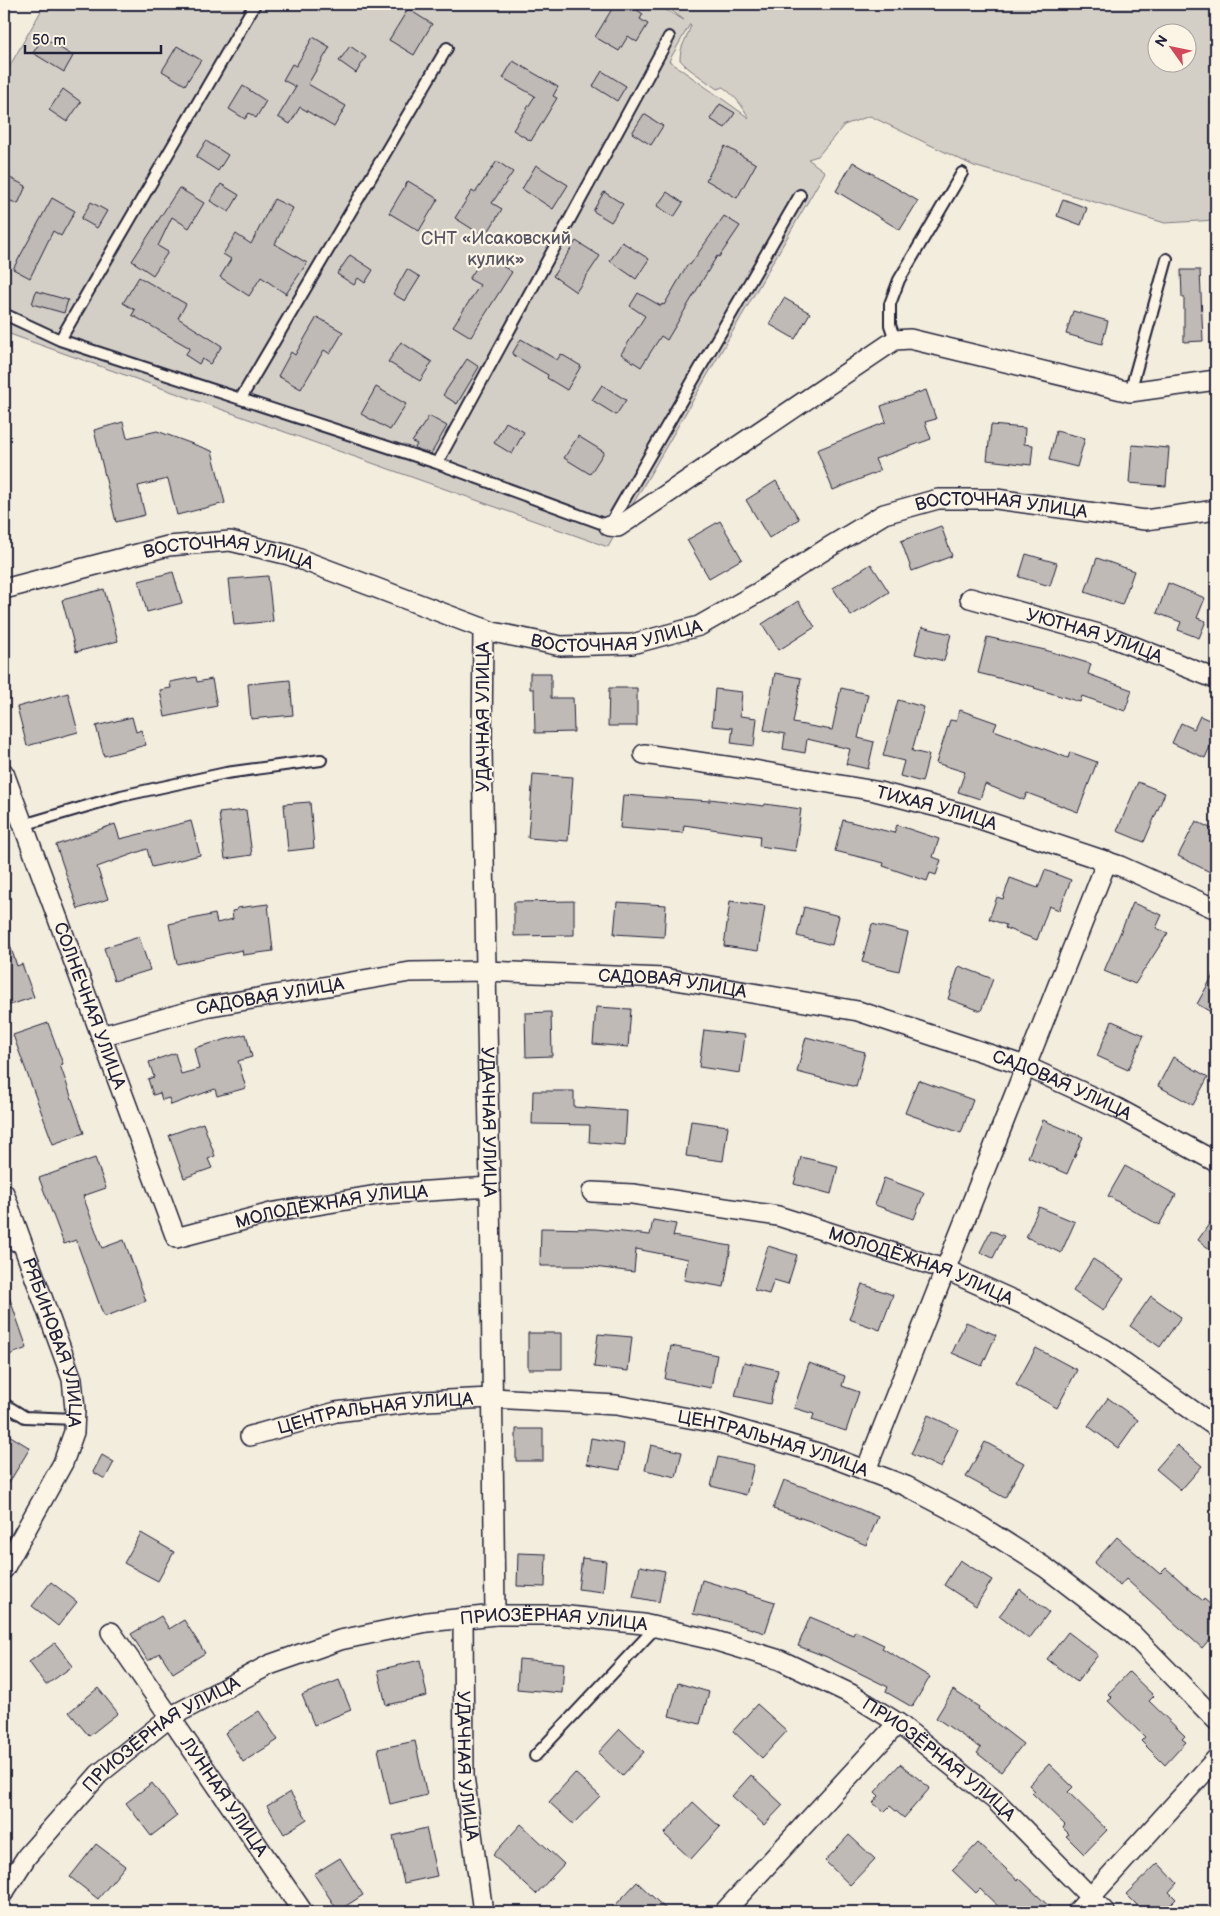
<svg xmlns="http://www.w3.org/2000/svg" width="1220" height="1916" font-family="'Balsamiq Sans',sans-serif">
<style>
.green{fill:#d4cfc6;stroke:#7b7880;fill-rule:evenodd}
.building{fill:#bfbab6;stroke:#22223b}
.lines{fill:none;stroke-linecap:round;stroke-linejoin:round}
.service-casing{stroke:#22223b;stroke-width:14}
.minor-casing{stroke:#22223b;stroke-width:22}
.service{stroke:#fcf5e5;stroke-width:10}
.minor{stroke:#fcf5e5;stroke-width:19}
.labels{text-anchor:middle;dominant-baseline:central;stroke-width:4.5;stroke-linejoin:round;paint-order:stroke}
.park-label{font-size:18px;fill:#575665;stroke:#fcf5e5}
.street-label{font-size:18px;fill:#22223b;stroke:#fcf5e5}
</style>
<rect width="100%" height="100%" fill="#f3edde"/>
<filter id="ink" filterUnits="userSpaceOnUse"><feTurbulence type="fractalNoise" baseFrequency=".02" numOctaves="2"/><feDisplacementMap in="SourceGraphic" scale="10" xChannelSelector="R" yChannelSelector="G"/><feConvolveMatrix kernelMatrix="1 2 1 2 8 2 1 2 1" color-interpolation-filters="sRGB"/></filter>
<g filter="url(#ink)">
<path class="green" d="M45 4H655L684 20 663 4H1216V220L1165 223 974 166 870 116 844 125 818 156 808 159 825 172 608 547 4 332V76ZM690 24 691 25C687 39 680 45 680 60L688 68 717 89 723 87C735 96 742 105 749 118L669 61ZM1158 32H1188V62H1158Z"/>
<path class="building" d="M615 4 628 11 631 6 643 14 640 19 648 24 637 42 628 36 619 51 595 37Z
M408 9 432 24 414 55 389 40Z
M43 37 73 56 64 72 33 53Z
M313 37 330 47 308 84 346 106 334 127 300 107 290 124 278 117 296 87 283 80 292 64 296 66Z
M177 46 201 60 185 85 162 71Z
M350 46 366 57 356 73 339 61Z
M513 61 558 87 553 96 557 98 531 141 513 130 535 96 503 78Z
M602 71 626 86 617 101 593 86Z
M243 86 266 101 256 118 249 113 245 119 229 109Z
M63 89 81 102 67 122 49 110Z
M720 104 735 113 725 128 710 119Z
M644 114 663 126 651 145 632 133Z
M206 141 228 155 218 171 196 157Z
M725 146 756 164 737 198 706 180Z
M497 161 513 172 492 203 502 209 485 237 455 218 472 191 475 193Z
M853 162 918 201 900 230 836 191Z
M536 165 568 185 553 209 522 189Z
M4 175 26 186 18 204 4 198Z
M408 181 438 199 419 231 389 213Z
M221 184 239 195 229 212 210 201Z
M179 188 204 203 189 228 172 217 158 246 168 252 153 275 132 261Z
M604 192 623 204 611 222 593 211Z
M667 192 683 203 674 217 657 206Z
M52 198 75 211 61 236 53 231 30 278 13 269Z
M274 199 293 208 275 244 307 263 286 294 261 277 249 296 220 277 231 259 223 254 236 234 251 244Z
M1063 199 1087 208 1081 225 1057 216Z
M91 202 107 211 97 228 81 219Z
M724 216 740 226 719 257 717 256 667 340 661 336 641 367 621 354 645 316 630 306 638 293 661 306 662 304 664 305 688 264 690 265Z
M576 241 600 256 576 292 553 276Z
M622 242 649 259 636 279 610 261Z
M350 255 373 270 365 283 358 278 354 285 337 274Z
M485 255 512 272 471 337 453 326 480 285 469 279Z
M407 269 420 277 405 301 393 294Z
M1181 270H1200L1203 341 1184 342V297H1182Z
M139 277 186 304 178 318 222 346 210 364 202 359 199 364 185 355 190 348 132 315 135 310 123 303Z
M36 291 68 300 64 313 32 304Z
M784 298 810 313 795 339 769 324Z
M1073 311 1108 321 1102 344 1066 334Z
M317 317 343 332 330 354 324 350 301 389 278 376 291 352 295 355Z
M521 339 557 360 561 354 581 366 567 390 547 378 548 375 512 354Z
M401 342 432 362 420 381 388 362Z
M467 359 479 367 457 404 443 395Z
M602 385 626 400 616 415 592 400Z
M376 387 406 404 390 430 361 414Z
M926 390 936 419 925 422 931 439 875 459 880 471 833 490 817 450 886 422 881 406Z
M429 416 447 426 431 454 415 448 417 444 412 442Z
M123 422 127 438 157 431 212 451 225 503 177 515 168 479 138 486 145 515 116 522 94 430Z
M506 422 524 432 512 454 494 443Z
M991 425 1025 428 1024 444 1033 445 1031 465 987 460Z
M1056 431 1085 438 1077 467 1049 460Z
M578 436 604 452 590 474 564 458Z
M1132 445 1169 448 1166 486 1129 483Z
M776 481 799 519 769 538 746 500Z
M720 521 742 559 709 578 687 540Z
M941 526 952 556 912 571 901 541Z
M1026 554 1057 563 1050 586 1019 577Z
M1097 558 1134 571 1122 605 1085 592Z
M871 564 889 592 851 616 833 588Z
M173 572 182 603 147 612 139 581Z
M268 576 273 621 234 625 229 579Z
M1168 583 1205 598 1197 618 1206 621 1199 638 1178 630 1181 622 1157 613Z
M104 589 118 641 76 652 62 600Z
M798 601 815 627 779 650 762 624Z
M922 627 951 634 944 661 915 654Z
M987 637 1045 650 1091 664 1088 674 1132 690 1125 711 1082 696 1080 702 1034 688 1035 687 978 673Z
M530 673H551V698H573L574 732 535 733 534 689H530Z
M775 673 801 678 793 723 832 730 841 688 868 694 858 738 874 742 868 769 846 764 850 749 807 739 805 753 783 749 785 734 764 730Z
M196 677 197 682 212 679 217 706 165 717 160 690 171 688 170 682Z
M290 680 293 715 251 719 248 684Z
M609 688H637V726H608Z
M715 689 742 692 740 716 757 718 754 746 731 743 733 728 712 726Z
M68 693 78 732 27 746 17 707Z
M898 700 924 707 912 751 929 755 922 782 900 776 904 761 883 756Z
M960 710 997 723 994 730 1068 758 1070 752 1097 762 1078 812 1027 793 1024 800 985 784 980 799 958 792 965 772 936 763 950 720 956 721Z
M1200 716 1216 723V733L1205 758 1172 743 1181 723 1194 729Z
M132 717 136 732 141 730 146 745 104 756 96 726Z
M533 774 573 777 568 841 528 838Z
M1138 782 1165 793 1144 842 1117 831Z
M623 795 710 801V799L764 806 765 804 801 809 795 851 759 846 760 836 684 825 683 833 620 828Z
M310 802 314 848 288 851 284 804Z
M246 810 252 855 225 859 219 813Z
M843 820 894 833 897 825 939 839 933 857 941 860 936 875 930 873 927 881 883 866 884 863 835 851Z
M191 821 200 855 152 867 147 849 97 867 108 899 78 909 56 845 115 824 120 839Z
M1196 821 1216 831 1210 844 1216 847V875L1178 856Z
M1045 870 1071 880 1059 910 1049 906 1037 940 1005 928 1006 925 989 919 997 897 1003 899 1010 878 1038 888Z
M574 901V935L514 936V902Z
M730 901 765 906 758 951 724 946Z
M617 902 666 905 664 937 614 934Z
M1133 903 1162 915 1156 928 1168 933 1135 984 1104 971Z
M268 904 273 951 243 955 242 950 177 964 169 924 215 914 217 923 233 919 232 911 237 910V908Z
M804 907 839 916 832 945 797 936Z
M872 924 908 933 899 971 862 962Z
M6 933 17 966 22 964 34 997 7 1006 4 997V934Z
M139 937 150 970 114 981 104 948Z
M959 966 993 979 981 1011 948 999Z
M1216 970V1015L1197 1004Z
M596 1007 631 1009 628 1047 593 1044Z
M551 1012 552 1056 526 1057 525 1013Z
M1112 1021 1144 1035 1128 1070 1097 1056Z
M48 1023 63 1064 60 1065 84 1133 53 1144 13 1035Z
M704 1030 745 1035 740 1073 699 1067Z
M246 1034 252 1057 238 1061 246 1088 217 1096 215 1089 171 1105 169 1098 162 1100 160 1093 153 1095 148 1079 154 1077 149 1062 175 1053 181 1074 199 1069 194 1048Z
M806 1037 865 1052 856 1087 797 1072Z
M1173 1057 1208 1077 1193 1105 1158 1086Z
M918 1080 973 1100 961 1133 905 1113Z
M533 1091H574V1107L627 1111 625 1145 589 1142 590 1125 532 1124Z
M1043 1120 1083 1137 1067 1174 1028 1157Z
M691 1121 728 1126 723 1161 686 1156Z
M203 1123 215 1156 208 1159 212 1168 184 1178 169 1135Z
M801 1157 838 1166 831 1194 794 1184Z
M95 1158 106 1188 83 1196 102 1248 124 1240 146 1301 104 1317 76 1240 64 1244 39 1178Z
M1125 1166 1176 1195 1159 1225 1108 1196Z
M884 1178 924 1193 914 1219 875 1205Z
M1039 1207 1075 1222 1061 1253 1026 1237Z
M1216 1214V1254L1198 1240Z
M653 1220 676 1224 673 1236 731 1246 724 1287 684 1280 688 1259 636 1249 634 1272 586 1266H540L541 1228 596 1229 650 1235Z
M991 1230 1004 1236 993 1258 980 1252Z
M768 1246 797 1255 788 1284 774 1280 769 1294 754 1290Z
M1093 1259 1124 1279 1103 1311 1073 1291Z
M862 1284 893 1295 880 1330 849 1319Z
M4 1288H6L27 1348 4 1357Z
M1151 1296 1181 1317 1160 1347 1130 1326Z
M966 1322 996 1335 982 1366 952 1353Z
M528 1333H562V1369H528Z
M598 1334 632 1337 628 1371 594 1367Z
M671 1346 717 1355 711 1388 665 1379Z
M1036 1348 1077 1370 1057 1408 1016 1385Z
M744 1362 778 1370 770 1404 735 1396Z
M809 1363 845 1376 842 1386 859 1392 846 1431 812 1420 814 1414 794 1408Z
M1108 1398 1138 1420 1118 1448 1088 1426Z
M928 1415 958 1429 941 1468 911 1454Z
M516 1429H543V1461H516Z
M4 1432 30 1448 4 1491Z
M591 1438 624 1444 620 1470 587 1464Z
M985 1442 1024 1463 1005 1498 966 1477Z
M651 1445 682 1452 676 1477 645 1470Z
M1177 1445 1202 1466 1181 1490 1156 1469Z
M102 1455 114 1462 105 1479 93 1472Z
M718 1457 754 1465 746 1495 711 1486Z
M784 1480 826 1495 878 1517 866 1545 810 1521 773 1509Z
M141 1533 174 1552 158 1581 124 1563Z
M1117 1537 1160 1574 1166 1568 1203 1601 1204 1599 1216 1609V1632L1202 1648 1126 1579 1120 1586 1094 1563Z
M518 1553 546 1554 545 1587 517 1586Z
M582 1558 606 1561 603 1592 578 1589Z
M960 1560 992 1580 976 1606 944 1585Z
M640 1566 665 1571 659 1602 633 1597Z
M702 1580 775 1602 765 1633 723 1620 693 1614Z
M51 1582 77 1602 58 1626 32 1606Z
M1020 1589 1049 1612 1029 1639 999 1616Z
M161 1616 169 1629 184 1620 205 1653 173 1673 160 1653 148 1661 131 1634Z
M810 1617 853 1635 855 1631 884 1645 882 1648 930 1677 912 1707 886 1692 888 1687 827 1657 798 1646Z
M1068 1632 1098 1655 1077 1682 1047 1659Z
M55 1643 73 1666 46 1685 29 1662Z
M519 1659 564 1663 562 1693 517 1689Z
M420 1660 427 1696 386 1705 378 1670Z
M1129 1672 1154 1696 1149 1701 1185 1736 1182 1739 1186 1742 1165 1765 1141 1741 1145 1737 1108 1701 1112 1698 1108 1694Z
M339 1680 351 1710 314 1725 302 1695Z
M678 1683 709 1692 700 1724 669 1716Z
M98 1688 118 1713 89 1736 69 1712Z
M953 1690 979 1707 978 1709 1023 1744 1001 1772 977 1753 981 1748 936 1718Z
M757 1704 787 1731 762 1758 733 1731Z
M259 1711 278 1740 243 1762 225 1733Z
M620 1729 644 1752 622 1776 598 1753Z
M415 1741 427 1795 390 1804 378 1749Z
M900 1764 930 1788 904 1818 890 1806 884 1812 873 1803 879 1796 875 1792Z
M1049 1764 1073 1787 1068 1792 1107 1830 1084 1854 1066 1836 1069 1834 1063 1828 1065 1825 1032 1793 1035 1791 1029 1785Z
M575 1773 600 1796 573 1824 549 1802Z
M751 1775 783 1805 764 1825 732 1796Z
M152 1783 177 1816 151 1836 126 1803Z
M290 1792 307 1819 284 1834 267 1806Z
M693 1802 720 1827 691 1859 664 1834Z
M521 1824 564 1864 536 1894 493 1855Z
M426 1828 437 1876 404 1883 393 1836Z
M849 1835 875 1859 850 1885 825 1861Z
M978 1843 1018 1880 1019 1878 1055 1912H1004L980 1889 976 1893 952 1870Z
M96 1844 125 1866 98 1899 70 1877Z
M340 1858 363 1895 338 1911 314 1874Z
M1158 1863 1177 1883 1169 1892 1176 1899 1163 1912H1144L1126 1894Z
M637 1882 669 1912H609Z"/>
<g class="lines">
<defs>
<path id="service" d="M4 314 60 340 437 463 609 526 800 195
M60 340 255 4
M895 340 890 325V304L899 280 962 173
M1130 392 1167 259
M241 398 447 48
M437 463 669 37
M23 825 121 796 226 773 321 760
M4 1242 24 1248
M4 1404 25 1417 75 1419
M535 1756 656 1627"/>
<g id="minor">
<path d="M609 526 618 527 895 340 910 339 1130 392 1216 380"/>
<path id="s1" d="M4 589 168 546 230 541 289 555 493 632 561 646 632 644 699 626 759 592 826 549 884 514 938 499H996L1145 520 1216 510"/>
<path id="s2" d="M970 598 1113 638 1216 679"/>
<path id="s3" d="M483 628 482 748 490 1187 495 1615"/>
<path id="s4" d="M644 754 759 771 875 791 965 814 1120 866 1216 909"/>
<path id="s5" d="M4 773 176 1238 275 1212 383 1194 490 1187"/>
<path id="s6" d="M101 1036 205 1007 410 972 486 971 664 978 858 1011 1025 1066 1117 1108 1216 1162"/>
<path id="s7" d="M592 1192 633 1194 778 1216 944 1269 1033 1309 1105 1349 1216 1427"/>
<path id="s8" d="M4 1193 72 1379 75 1409 74 1432 63 1463 4 1569"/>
<path id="s9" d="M250 1436 336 1412 425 1401 492 1398 616 1405 717 1423 828 1456 906 1486 971 1520 1046 1568 1132 1634 1216 1720"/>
<path d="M866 1470 1107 861"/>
<path id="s10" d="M463 1618 464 1776 483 1912"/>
<path id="s11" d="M111 1632 170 1717 303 1912"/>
<path id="s12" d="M4 1892 27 1856 99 1774 170 1717 269 1665 340 1640 427 1622 495 1615H559L643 1624 713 1640 780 1660 851 1694 898 1723 995 1800 1105 1912"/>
<path d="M724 1912 898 1723"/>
<path d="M1077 1912 1216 1759"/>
</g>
</defs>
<use href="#service" class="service-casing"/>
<use href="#minor" class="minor-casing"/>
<use href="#service" class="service"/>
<use href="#minor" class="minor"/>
</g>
</g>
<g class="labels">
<g class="park-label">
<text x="496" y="238">СНТ «Исаковский<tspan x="496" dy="21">кулик»</tspan></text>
</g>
<g class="street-label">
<text stroke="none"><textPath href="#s1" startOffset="1056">ВОСТОЧНАЯ УЛИЦА</textPath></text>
<text stroke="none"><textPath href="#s1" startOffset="231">ВОСТОЧНАЯ УЛИЦА</textPath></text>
<text stroke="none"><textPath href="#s1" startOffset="636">ВОСТОЧНАЯ УЛИЦА</textPath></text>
<text stroke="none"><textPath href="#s2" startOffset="130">УЮТНАЯ УЛИЦА</textPath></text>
<text transform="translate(483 717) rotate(-90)">УДАЧНАЯ УЛИЦА</text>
<text stroke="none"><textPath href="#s4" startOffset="298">ТИХАЯ УЛИЦА</textPath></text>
<text stroke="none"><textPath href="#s6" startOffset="579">САДОВАЯ УЛИЦА</textPath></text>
<text stroke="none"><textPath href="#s6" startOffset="174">САДОВАЯ УЛИЦА</textPath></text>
<text stroke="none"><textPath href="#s5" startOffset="248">СОЛНЕЧНАЯ УЛИЦА</textPath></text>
<text stroke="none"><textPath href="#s6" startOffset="984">САДОВАЯ УЛИЦА</textPath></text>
<text stroke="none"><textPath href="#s3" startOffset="494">УДАЧНАЯ УЛИЦА</textPath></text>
<text stroke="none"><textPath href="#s5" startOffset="655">МОЛОДЁЖНАЯ УЛИЦА</textPath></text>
<text stroke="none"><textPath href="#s7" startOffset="339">МОЛОДЁЖНАЯ УЛИЦА</textPath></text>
<text stroke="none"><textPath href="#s8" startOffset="158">РЯБИНОВАЯ УЛИЦА</textPath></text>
<text stroke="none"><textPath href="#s9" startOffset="128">ЦЕНТРАЛЬНАЯ УЛИЦА</textPath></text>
<text stroke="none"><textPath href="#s9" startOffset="532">ЦЕНТРАЛЬНАЯ УЛИЦА</textPath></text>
<text stroke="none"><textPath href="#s12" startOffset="646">ПРИОЗЁРНАЯ УЛИЦА</textPath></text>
<text stroke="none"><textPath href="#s12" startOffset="226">ПРИОЗЁРНАЯ УЛИЦА</textPath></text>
<text stroke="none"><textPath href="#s12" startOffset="1066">ПРИОЗЁРНАЯ УЛИЦА</textPath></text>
<text stroke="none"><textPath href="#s10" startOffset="148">УДАЧНАЯ УЛИЦА</textPath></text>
<text stroke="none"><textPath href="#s11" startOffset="200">ЛУННАЯ УЛИЦА</textPath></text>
</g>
</g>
<rect width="1220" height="1916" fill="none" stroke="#fcf5e5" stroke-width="20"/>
<rect x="10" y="10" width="1200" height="1896" fill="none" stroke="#22223b" stroke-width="2" filter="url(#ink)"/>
<g transform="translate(1172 48) rotate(303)"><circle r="24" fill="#fcf5e5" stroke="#a5a1a1"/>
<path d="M0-4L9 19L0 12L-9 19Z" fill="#d1495b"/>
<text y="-8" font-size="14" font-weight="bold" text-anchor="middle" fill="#22223b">N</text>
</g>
<path d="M25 45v8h136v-8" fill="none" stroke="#22223b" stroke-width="2.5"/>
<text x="32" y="45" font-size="15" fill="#22223b" stroke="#fcf5e5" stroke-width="4" paint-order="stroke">50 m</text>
</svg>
